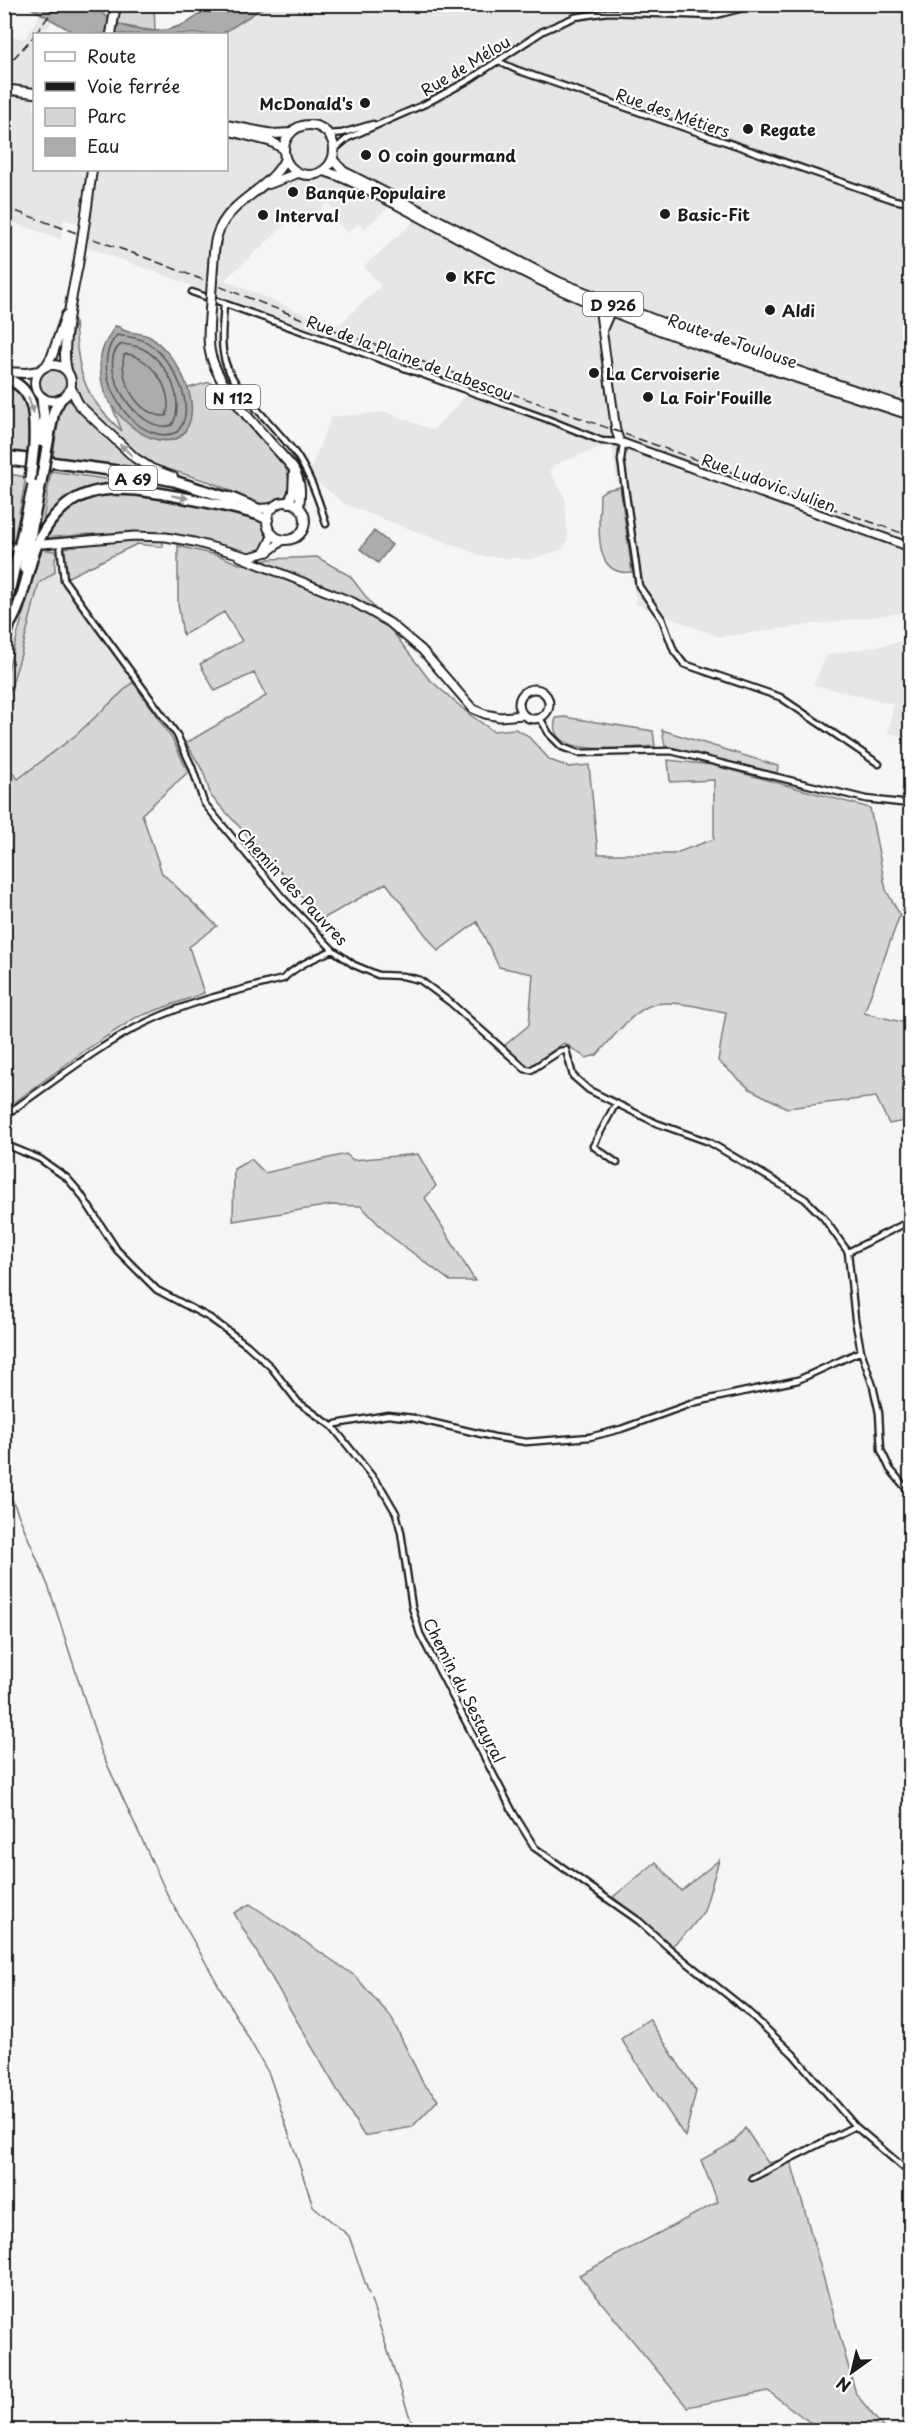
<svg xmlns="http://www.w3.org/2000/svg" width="915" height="2435" font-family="'Playpen Sans',sans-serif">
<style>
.built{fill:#e6e6e6;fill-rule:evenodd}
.green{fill:#d6d6d6;stroke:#797979;stroke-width:1.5}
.water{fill:#acacac;stroke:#727272;stroke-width:1.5}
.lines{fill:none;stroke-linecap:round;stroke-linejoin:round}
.shore{stroke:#565656;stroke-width:1.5}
.stream{stroke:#727272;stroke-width:1.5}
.street-casing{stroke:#1c1c1c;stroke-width:9}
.secondary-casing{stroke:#1c1c1c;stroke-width:11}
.primary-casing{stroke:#1c1c1c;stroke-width:12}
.highway-casing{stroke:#1c1c1c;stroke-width:14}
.street{stroke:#fff;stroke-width:4.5}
.secondary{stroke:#fff;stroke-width:7}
.primary{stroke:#fff;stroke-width:8}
.highway{stroke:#fff;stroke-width:9}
.rail{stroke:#1c1c1c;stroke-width:1.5;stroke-dasharray:9 4.5;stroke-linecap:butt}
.primary-bridge-casing{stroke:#1c1c1c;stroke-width:12;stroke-linecap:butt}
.highway-bridge-casing{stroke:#1c1c1c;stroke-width:14;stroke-linecap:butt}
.primary-bridge{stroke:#fff;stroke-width:8}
.highway-bridge{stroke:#fff;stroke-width:9}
.oneway{fill:#999}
.poi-dot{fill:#1c1c1c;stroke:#fff;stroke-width:2}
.labels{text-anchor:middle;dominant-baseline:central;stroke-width:4.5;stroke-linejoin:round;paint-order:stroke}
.shield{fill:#fff;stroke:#606060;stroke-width:1.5}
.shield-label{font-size:15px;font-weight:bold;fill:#1c1c1c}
.street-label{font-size:16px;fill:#1c1c1c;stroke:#fff}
.poi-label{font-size:16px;font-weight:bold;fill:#1c1c1c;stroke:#fff;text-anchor:start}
</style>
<rect width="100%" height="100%" fill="#f6f6f6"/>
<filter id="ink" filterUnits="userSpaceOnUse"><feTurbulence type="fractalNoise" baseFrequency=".0167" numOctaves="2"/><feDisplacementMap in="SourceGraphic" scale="12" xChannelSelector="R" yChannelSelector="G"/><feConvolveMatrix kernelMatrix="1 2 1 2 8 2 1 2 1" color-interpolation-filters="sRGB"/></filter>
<g filter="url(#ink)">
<path class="built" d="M267 5H910V622L901 613 719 637 636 604 612 447H602L554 465 550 471 565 498 568 541 561 550 531 559 482 556 346 505 308 475 331 417 386 412 433 430 475 387 441 377 87 247 98 170H226V34H222ZM328 203 340 217 336 220 347 233 359 223 364 229 391 205 414 218 410 225 364 266 381 286 339 325 302 313 225 280 292 219 300 227Z
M41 13 53 20 43 34H34V170H87L78 223 64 219 61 239 5 220V35L25 39Z
M55 572 133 682 76 735 17 779 5 764V706L20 658 39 583Z
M910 640V738L888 733 894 704 813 685 827 655Z"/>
<path class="green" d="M121 5H154L155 31 118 25Z
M75 322C78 373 83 397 122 431L111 404C126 422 154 450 180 437L190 403 188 388 210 382 229 405 238 407C255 427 305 472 284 498L264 505 210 482 148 463 80 403 75 389 76 378 69 364 68 351Z
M38 383a15 15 0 1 1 30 0a15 15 0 1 1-30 0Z
M4 382C36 393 30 428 30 454L5 450Z
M69 400 140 466 139 469 53 457 59 411 61 406Z
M51 471 159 487 204 498C137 486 100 467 46 521L43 520Z
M4 473 26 477 14 541 5 542Z
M620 487 632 572C590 578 600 520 600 494L606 490Z
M112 492 235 511 263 523C268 535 268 543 258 551 240 557 226 547 210 542 156 526 99 534 44 538 58 511 84 498 112 492Z
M147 540 163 541V547L137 544 66 578 64 550 66 547 117 541Z
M178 546 220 556 239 564H254L269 559 317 557 350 576 428 678 469 714 493 731 515 729 527 735 550 760 569 767 589 765 598 854H673L714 839V780L670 782 668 760 712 765 870 808 886 890 900 915 864 1013 910 1024V1120L889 1124 876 1097 787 1108 750 1089 718 1061 726 1012C704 1009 678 1000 656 1004 635 1007 611 1040 597 1055L586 1058 564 1043 529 1067 504 1046 529 1025 533 974 499 967 477 922 438 951 386 883 321 920 272 862 211 796 203 771 186 743 266 696 254 673 215 691 200 664 242 641 224 612 183 635 178 603Z
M41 549 55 551 57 556 55 558V572L39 583 20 658 5 706V680Z
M133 682 173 740 188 772 142 814 162 873 217 926 189 947 204 993 135 1018 87 1049 12 1104 4 1047 5 764 18 779 76 735Z
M564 717 653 731 655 746C633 747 542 760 556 718Z
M662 730 778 766 777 773 665 746Z
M346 1154 353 1160 418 1154 436 1186 425 1198 475 1281H450L389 1235 361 1206 331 1205 233 1221 234 1169 251 1159 265 1173Z
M719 1860 704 1911 690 1929 672 1946 613 1897 656 1862 681 1891Z
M250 1904 355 1976 391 2017 423 2083 438 2100 412 2127 364 2136 234 1913Z
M649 2019 696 2091 685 2137 621 2039Z
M745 2128 768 2163 790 2158 856 2394 885 2430H820L768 2391 687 2407 579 2275 718 2202 701 2160 734 2142Z"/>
<path class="water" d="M26 5H94C116 31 157 39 188 22 197 18 206 6 215 5 231 1 251 5 267 5L222 34H76Z
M115 326C119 326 121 328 123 330 131 334 142 332 150 337 177 354 209 410 180 437 152 451 115 418 105 393 101 384 100 370 100 360 102 346 108 338 115 326Z
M374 531 392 545 378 563 360 549Z"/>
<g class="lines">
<path class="shore" d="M117 335C127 337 139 337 148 343 171 358 200 407 177 432 138 450 83 374 117 335Z
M122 344C128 345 135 345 141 348 166 359 187 400 172 425 136 436 93 361 122 344Z
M127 354C152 358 175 392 166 416 137 416 119 380 124 355Z"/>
<path class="stream" d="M4 1480 49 1588 101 1751 169 1898 269 2074 313 2206 349 2236 369 2294
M371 2300 414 2430"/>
<defs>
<path id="street" d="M4 33 5 34
M497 61 517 70 894 200 910 203
M329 134 342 133 373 124
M335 149 348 138 425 104 469 80 543 31 575 17 608 12 712 16 759 4
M192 292 547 419 602 441 620 442
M224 303C223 324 219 347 227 367 238 394 277 428 295 453 310 474 319 500 326 524
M623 444 621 460 639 586 662 619 674 651 684 664 780 697 879 764
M60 542 64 580 177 735 192 767 204 803 282 897 333 950 354 965 378 975 403 976 420 980 451 1003 525 1069 531 1070 560 1051 566 1050 573 1076 589 1090 656 1123 709 1142 805 1199 823 1217 848 1252 855 1319 861 1351 873 1386 879 1413 881 1450 890 1469 910 1493
M540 718 549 734 562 747 578 753 671 751 866 799 910 804
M616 1103 593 1146 617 1163
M4 1116C48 1086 100 1044 147 1022 191 1001 236 991 283 979 297 965 315 958 333 950
M4 1144 40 1159 67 1178 80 1193 117 1250 157 1290 210 1318 247 1345 271 1367 298 1402 333 1427 382 1489 396 1513 401 1532 412 1607 420 1634 514 1814 535 1848 639 1921 670 1949 745 2009 793 2054 855 2126 910 2173
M848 1252 910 1221
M333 1427 336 1424 388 1415 413 1418 494 1437 526 1442 590 1437 621 1429 696 1402 798 1380 861 1351
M752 2178 855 2126"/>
<path id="secondary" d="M599 306 616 431 620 442 910 547
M603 329 611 310
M43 544 134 536 166 537 194 542 249 557 268 552 283 540
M4 547H12
M264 553 273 534
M240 557 353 602 390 623 422 650 473 709 485 714 500 717 523 715
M519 704a15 15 0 1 1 30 0a15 15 0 1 1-30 0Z"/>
<path id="primary" d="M111 34 116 4
M4 89 34 93
M284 150a25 25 0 1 1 50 0a25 25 0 1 1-50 0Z
M226 125 273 134 291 133
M226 130 272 142 284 149
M333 160 343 171 559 282 706 340 910 409
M324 171C349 178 371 192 394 203 449 232 503 264 559 289 673 340 793 376 910 415
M269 184 298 173
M86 214 92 170
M213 266C214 253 214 239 220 228 234 198 271 189 285 159
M210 310C209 325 207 342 211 356 222 395 267 437 293 468 301 481 301 492 299 507
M35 383a18 18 0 1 1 36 0a18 18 0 1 1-36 0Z
M46 366 52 356 66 315
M67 370C60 350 73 289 78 265
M4 372 26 373 39 371
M71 388 79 405 135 458 152 469 173 477
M6 460 48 466
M119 475 154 481
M230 497 259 509 273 508
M267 521a19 19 0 1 1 38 0a19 19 0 1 1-38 0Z
M289 503 293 492 294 472
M251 512 268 520"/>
<path id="highway" d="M4 378C36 387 35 418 34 445
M40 446 44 417 42 398
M47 447 54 411 60 400
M4 456 140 474 174 481 235 500
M24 568 41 482
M4 615 34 481
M11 622C27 594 27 559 44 531 76 478 123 487 175 496 202 501 229 506 256 514
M4 643 12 616"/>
</defs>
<use href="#street" class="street-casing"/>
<use href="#secondary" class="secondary-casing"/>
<use href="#primary" class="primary-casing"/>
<use href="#highway" class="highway-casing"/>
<use href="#street" class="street"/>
<use href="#secondary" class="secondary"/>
<use href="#primary" class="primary"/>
<use href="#highway" class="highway"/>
<path class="rail" d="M36 34 57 4
M4 69 34 36
M4 207 152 260 300 318 910 536"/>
<defs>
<path id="primary-bridge" d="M78 265 86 214
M210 310 213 266"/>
<path id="highway-bridge" d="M30 480 34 445
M41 482 47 447"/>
</defs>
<use href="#primary-bridge" class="primary-bridge-casing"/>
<use href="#highway-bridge" class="highway-bridge-casing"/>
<use href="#primary-bridge" class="primary-bridge"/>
<use href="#highway-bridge" class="highway-bridge"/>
</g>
<defs><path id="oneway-solid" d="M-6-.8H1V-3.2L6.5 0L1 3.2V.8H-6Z" transform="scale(1.5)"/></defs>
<g class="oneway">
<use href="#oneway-solid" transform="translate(31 405) rotate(72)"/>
<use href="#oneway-solid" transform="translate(126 450) rotate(-138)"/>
<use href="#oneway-solid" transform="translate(180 497) rotate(10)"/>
</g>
</g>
<g class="poi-dot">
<circle cx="365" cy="103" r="6"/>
<circle cx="748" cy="129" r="6"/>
<circle cx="366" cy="155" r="6"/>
<circle cx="293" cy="192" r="6"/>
<circle cx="665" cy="214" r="6"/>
<circle cx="263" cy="215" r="6"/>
<circle cx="451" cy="277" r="6"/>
<circle cx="770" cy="310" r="6"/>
<circle cx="594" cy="373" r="6"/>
<circle cx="648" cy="397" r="6"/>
</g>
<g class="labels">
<g class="shield">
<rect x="583" y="292" width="60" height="24" rx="4.5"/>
<rect x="206" y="385" width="54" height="24" rx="4.5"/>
<rect x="109" y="466" width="48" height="24" rx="4.5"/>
</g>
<g class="shield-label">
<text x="613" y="304">D 926</text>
<text x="233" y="397">N 112</text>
<text x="133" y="478">A 69</text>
</g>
<g class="street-label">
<text transform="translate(465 65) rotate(-31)">Rue de Mélou</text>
<text transform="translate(673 112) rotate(19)">Rue des Métiers</text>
<text transform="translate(733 340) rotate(19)">Route de Toulouse</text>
<text transform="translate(410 357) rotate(20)">Rue de la Plaine de Labescou</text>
<text transform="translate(769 482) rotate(20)">Rue Ludovic Julien</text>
<text transform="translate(293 886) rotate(47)">Chemin des Pauvres</text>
<text transform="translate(465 1690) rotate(63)">Chemin du Sestayral</text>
</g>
<g class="poi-label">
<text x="353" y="103" text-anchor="end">McDonald's</text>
<text x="760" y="129">Regate</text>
<text x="378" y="155">O coin gourmand</text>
<text x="305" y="192">Banque Populaire</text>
<text x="677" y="214">Basic-Fit</text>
<text x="275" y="215">Interval</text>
<text x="463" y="277">KFC</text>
<text x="782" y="310">Aldi</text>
<text x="606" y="373">La Cervoiserie</text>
<text x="660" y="397">La Foir'Fouille</text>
</g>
</g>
<rect width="915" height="2435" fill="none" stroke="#fff" stroke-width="24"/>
<rect x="12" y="12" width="891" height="2411" fill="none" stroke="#1c1c1c" stroke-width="2" filter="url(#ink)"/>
<rect x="33" y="33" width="195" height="138" fill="#ffffff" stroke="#a4a4a4" stroke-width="1.5"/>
<rect x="45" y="52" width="30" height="9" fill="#ffffff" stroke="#a4a4a4" stroke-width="1.5"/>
<text x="87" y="63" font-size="18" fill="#1c1c1c">Route</text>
<rect x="45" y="82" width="30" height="9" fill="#1c1c1c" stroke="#a4a4a4" stroke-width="1.5"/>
<text x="87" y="93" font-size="18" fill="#1c1c1c">Voie ferrée</text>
<rect x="45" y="108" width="30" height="18" fill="#d6d6d6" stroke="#a4a4a4" stroke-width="1.5"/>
<text x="87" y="123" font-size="18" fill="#1c1c1c">Parc</text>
<rect x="45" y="138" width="30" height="18" fill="#acacac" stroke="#a4a4a4" stroke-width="1.5"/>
<text x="87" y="153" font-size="18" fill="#1c1c1c">Eau</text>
<g transform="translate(852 2372) rotate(214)" stroke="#ffffff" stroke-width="4.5" paint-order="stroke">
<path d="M0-4.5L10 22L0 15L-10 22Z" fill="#1c1c1c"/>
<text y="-9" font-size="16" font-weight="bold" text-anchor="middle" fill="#1c1c1c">N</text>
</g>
</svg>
